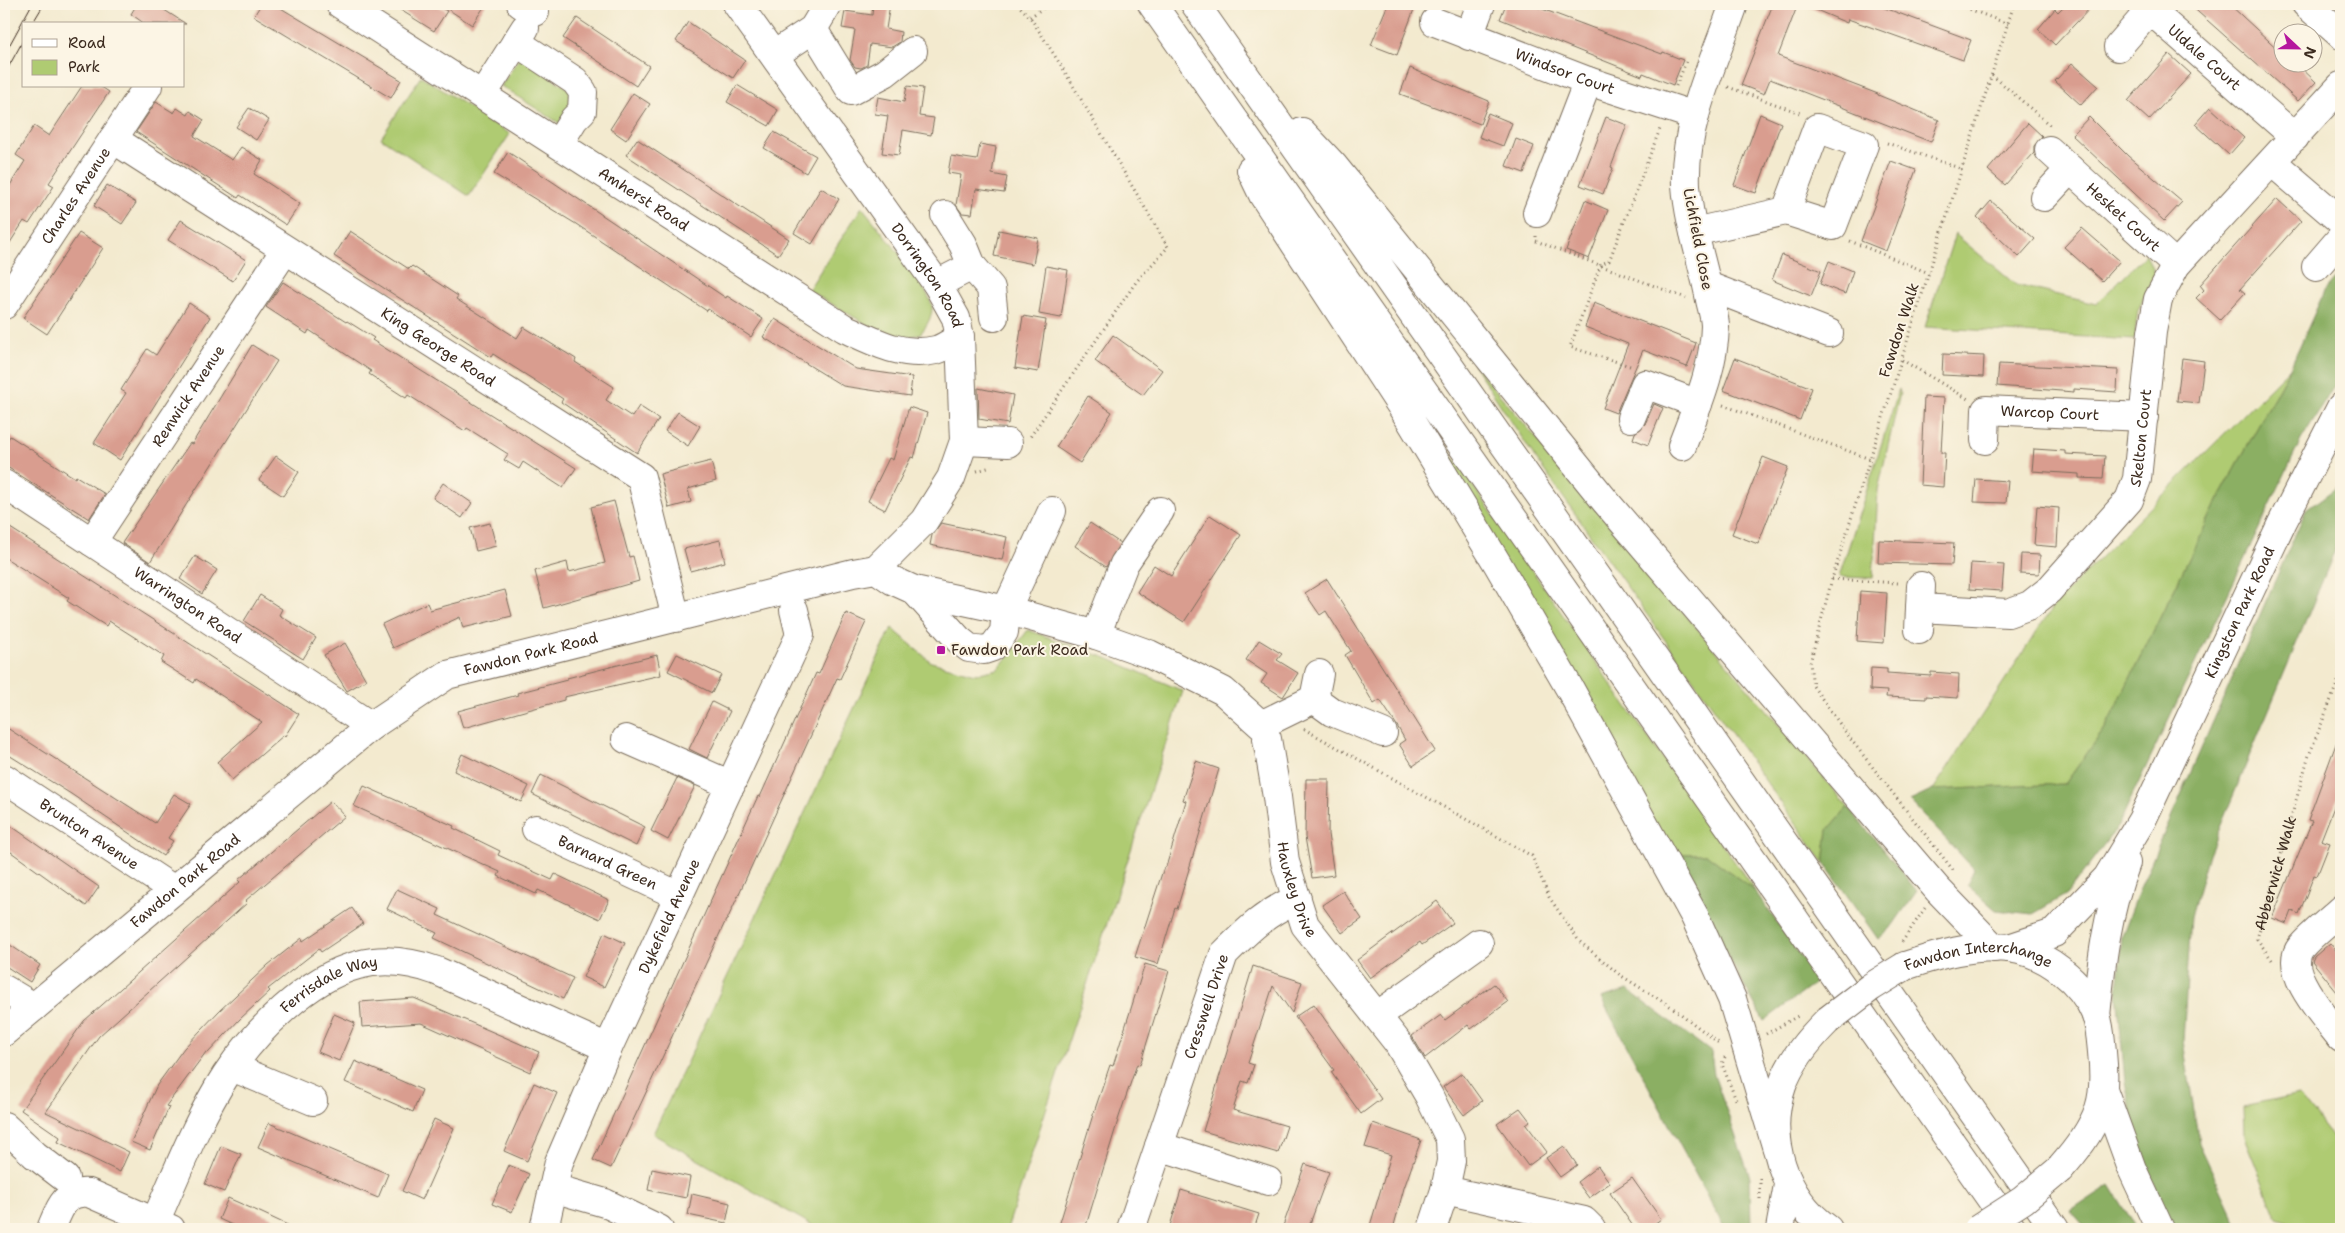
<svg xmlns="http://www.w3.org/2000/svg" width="2345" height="1233" font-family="'Shantell Sans',sans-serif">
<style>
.green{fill:#afcb72;stroke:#757a48}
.forest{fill:#8baf64;stroke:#636c41}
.building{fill:#d99d8f}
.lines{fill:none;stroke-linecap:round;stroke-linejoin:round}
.minor-casing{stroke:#7b6d5c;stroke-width:30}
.highway-casing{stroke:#7b6d5c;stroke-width:30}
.path{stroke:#7b6d5c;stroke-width:3;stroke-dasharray:1 4;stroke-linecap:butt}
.minor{stroke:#fff;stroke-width:28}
.highway{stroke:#fff;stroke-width:28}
.tram{stroke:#3b2a1e;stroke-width:1}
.minor-bridge-casing{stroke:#7b6d5c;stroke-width:30;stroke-linecap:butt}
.minor-bridge{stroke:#fff;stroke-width:28}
.poi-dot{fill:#b5179e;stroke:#fcf5e5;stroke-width:2}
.labels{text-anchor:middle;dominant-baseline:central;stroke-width:4;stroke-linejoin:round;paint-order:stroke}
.street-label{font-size:15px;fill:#3b2a1e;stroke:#fcf5e5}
.poi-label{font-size:15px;fill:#3b2a1e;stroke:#fcf5e5;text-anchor:start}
</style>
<rect width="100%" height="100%" fill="#fcf5e5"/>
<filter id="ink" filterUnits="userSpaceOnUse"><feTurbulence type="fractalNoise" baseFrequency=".02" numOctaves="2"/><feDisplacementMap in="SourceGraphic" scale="10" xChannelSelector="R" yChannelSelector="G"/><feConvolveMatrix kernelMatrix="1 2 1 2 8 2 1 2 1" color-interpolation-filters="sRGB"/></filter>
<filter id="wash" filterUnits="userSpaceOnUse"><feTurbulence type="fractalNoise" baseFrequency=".0096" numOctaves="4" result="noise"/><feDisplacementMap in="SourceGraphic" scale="20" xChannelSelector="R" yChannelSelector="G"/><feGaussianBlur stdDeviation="1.12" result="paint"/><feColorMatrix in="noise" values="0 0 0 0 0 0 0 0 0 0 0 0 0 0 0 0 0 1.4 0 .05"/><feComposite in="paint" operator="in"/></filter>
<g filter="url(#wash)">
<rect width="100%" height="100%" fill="#f3eacf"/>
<path class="green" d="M520 57 578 95 559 123 501 86Z
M421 76 510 134 469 196 381 138Z
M862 207C877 226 928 286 932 306 933 316 926 327 920 334L903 338 871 327 808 290Z
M1955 234 2016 285 2096 304 2146 254 2155 275 2138 310 2134 340 1925 327Z
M1472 362 1848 807 1828 830 1824 863 1536 459Z
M2290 368 2220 496 2106 727 2065 784 1933 790 2056 602Z
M1899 389 1900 393 1878 490 1873 578 1839 577Z
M1437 434 1755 891 1706 854H1671L1433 438Z
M892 628 931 662 975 674 998 669 1028 630 1107 658 1183 691 1007 1229H819L653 1134Z
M2299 1095 2333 1138 2341 1160V1229H2309L2277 1218 2244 1137 2243 1107Z"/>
<path class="forest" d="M2341 272V375L2301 440 2118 826 2067 894 2033 914 1996 910 1967 885 1974 869 1910 801 1933 790 2065 784 2106 727 2220 496 2290 368 2324 292Z
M2341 484V536L2209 854 2191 917 2183 1041 2199 1143 2239 1229H2173L2140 1152 2125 1082 2117 992 2122 936 2140 888 2306 510Z
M1848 807 1917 891 1890 929 1878 939 1824 863 1828 830Z
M1671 854H1706L1755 891 1818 981 1764 1021Z
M1628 990 1711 1052 1714 1075 1750 1177 1751 1229H1725L1601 998Z
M2110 1185 2137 1229H2087L2071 1211Z"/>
<g id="blocks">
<path class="building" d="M137 4H155L186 24H145L131 14Z
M261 4H274L401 80 391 98 254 16Z
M391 4H435L447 11 434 31Z
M440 4H486L472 25Z
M873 4H890L886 29 901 32 900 42 892 47 870 44 867 65 861 68 855 67 850 60 855 30 842 28 845 11 872 15Z
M1388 4H1416L1397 55 1371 45Z
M1506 4H1529L1662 54 1663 52 1683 60 1673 85 1643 73 1642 76 1500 19Z
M1773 4H1798L1778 56 1878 94V95L1939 120 1931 142 1770 79 1764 94 1741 85Z
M1802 4H1874L1971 40 1963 60 1848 19 1847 23Z
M2066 4H2094L2055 45 2038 29 2055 9 2058 12Z
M2189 4H2229L2282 53V62L2297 64 2316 82 2298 101Z
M577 18 649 66 636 86 563 38Z
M688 22 745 60 733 78 676 41Z
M2169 54 2191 74 2149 120 2128 101Z
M2072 63 2098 86 2081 105 2055 81Z
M1410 68 1489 101 1480 124 1400 94Z
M737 85 778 110 769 126 727 102Z
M82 86H100L109 92 49 183 54 186 29 224 24 221 4 252V195L25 161 16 155 34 126 49 136Z
M907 86 923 88 919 116 934 118 931 135 903 130 899 155 882 153 888 116 875 114 878 97 904 102Z
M633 93 650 104 626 140 610 129Z
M156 102 174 113 177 108 188 115 190 111 204 120 194 136 232 160 241 147 262 160 254 174 300 204 286 225 240 195 238 198 136 132Z
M2210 107 2244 138 2229 155 2195 124Z
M249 108 269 120 256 140 236 127Z
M1488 113 1512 123 1503 146 1479 137Z
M1760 114 1781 123 1756 193 1734 185Z
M1606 117 1627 125 1611 167 1613 168 1603 194 1580 185Z
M2089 117 2128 156 2182 202 2164 221 2072 135Z
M2028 123 2042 136 2034 146V153L2005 185 1988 170Z
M774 132 816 156 806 173 764 148Z
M637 139 789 239 778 255 626 155Z
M1516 139 1534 146 1524 173 1506 166Z
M980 144 996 147 992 174 1007 177 1004 193 976 189 972 214 962 213 956 205 961 175 948 173 951 156 977 160Z
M508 152 726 298 727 296 763 319 751 337 708 309 707 311 576 224 494 174Z
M1891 161 1916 170 1886 251 1861 241Z
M107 185 136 203 122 224 94 206Z
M821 188 839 199 812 244 794 233Z
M2277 199 2301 221 2240 289 2245 293 2220 320 2196 298 2204 290 2200 285Z
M1585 200 1608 210 1589 259 1566 250Z
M1991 201 2035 239 2019 257 1977 217Z
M181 220 246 260 233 281 168 240Z
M2082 228 2120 261 2102 281 2064 247Z
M999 230 1038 238 1033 264 994 256Z
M350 231 409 269 412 266 458 296 456 299 517 338 524 327 576 359 575 362 614 387 606 400 632 417 639 406 659 419 637 453 561 402 563 399 534 380 493 354 491 357 334 256Z
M79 233 103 248 47 334 23 318Z
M1782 255 1821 271 1811 296 1772 280Z
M1829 261 1853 271 1845 294 1820 284Z
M1046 266 1068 270 1061 318 1039 314Z
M283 282 346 322 347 321 374 338 372 340 576 468 563 488 523 462 519 469 504 460 508 454 467 428 465 431 408 395 406 398 369 374 371 371 309 330 307 334 266 307Z
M189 303 210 317 120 460 94 443 126 393 121 390 147 349 156 355Z
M1594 303 1696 343 1687 367 1643 350 1616 413 1603 408 1628 344 1585 327Z
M1023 316 1046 320 1038 372 1015 368Z
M775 319 856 369 912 377 910 396 843 386 763 337Z
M1113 335 1162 370 1143 395 1095 361Z
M252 345 277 361 150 562 122 543 190 443 192 444Z
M1943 354 1984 356 1983 377 1942 375Z
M1735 358 1812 388 1800 420 1723 390Z
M2182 358 2204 361 2199 403 2177 401Z
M1999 364 2118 370 2117 392 2074 389V392L1997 386Z
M978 388 1013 395 1008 424 979 419Z
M1088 396 1112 412 1080 463 1056 447Z
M1924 397 1944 398 1941 453H1945L1943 487 1920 485Z
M1654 404 1663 408 1648 445 1633 439 1635 433 1645 424Z
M909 407 927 413 914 458 911 457 885 510 868 501 889 458 893 460Z
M678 412 700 426 688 446 665 431Z
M10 436 75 478 76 476 105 494 89 519 4 465V446Z
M2034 449 2065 451V454L2105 456 2103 479 2079 478V474L2032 471Z
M276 456 299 472 283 496 259 480Z
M1763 457 1788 467 1758 544 1732 534Z
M711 461 716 481 688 489 691 502 669 508 660 474Z
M1976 479 2008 481 2006 503 1974 502Z
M443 483 472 503 462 518 433 498Z
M614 501 629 557 633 556 639 581 544 608 535 571 567 562 569 572 605 563 591 507Z
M2037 506 2059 508 2057 547 2034 545Z
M1210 515 1241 535 1184 622 1137 592 1154 565 1171 576Z
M490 523 496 546 476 551 470 528Z
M941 523 1007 537 1002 560 930 545 932 535Z
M1090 523 1120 543 1106 567 1075 546Z
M4 524 299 714 285 736 284 735 232 780 217 762 262 722 196 679 194 683 161 662 164 656 109 621 106 626 67 601 69 598 4 557Z
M720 540 725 562 690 571 684 549Z
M1879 540 1954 543 1952 565 1878 563Z
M2021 554 2040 555 2039 574 2020 573Z
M195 556 217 570 202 594 180 579Z
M1971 563 2004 565 2002 591 1969 589Z
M1327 579 1435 751 1413 766 1399 744 1405 740 1396 724 1380 700 1374 704 1345 655 1351 651 1326 611 1320 615 1305 593Z
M505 590 512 616 463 628 460 617 393 648 382 624 427 603 430 610Z
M1860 591 1887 593 1884 643 1857 641Z
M260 595 282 609 279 615 316 638 303 659 244 621Z
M846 613 866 622 840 679 837 678 727 920H726L611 1168 593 1160 758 796 760 797 816 673 819 674Z
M1259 640 1282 654 1277 660 1298 673 1283 697 1261 683 1267 674 1246 660Z
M345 643 366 680 347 691 324 655Z
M677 654 721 675 712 693 668 671Z
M657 655 661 675 564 697V700L463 728 458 711 518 695 517 693 567 680V678Z
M1871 668 1887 669V673L1931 676V672L1959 674 1958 698 1926 696V699L1886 697 1887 691 1870 690Z
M712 702 730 711 707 758 689 749Z
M4 726 155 823 174 794 191 804 168 838 173 841 163 856 71 794 4 752Z
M2340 733 2341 789 2321 840 2330 843 2317 876 2314 875 2299 914 2292 911 2287 924 2272 918 2312 821 2308 820Z
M462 754 529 786 521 802 454 771Z
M1196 761 1219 769 1177 909 1175 908 1158 964 1135 957 1164 867H1166L1186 801 1183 800Z
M541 775 645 827 636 846 532 794Z
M677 778 695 786 668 840 651 831Z
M1306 779H1329L1328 834 1334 875 1312 878 1305 837Z
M364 786 454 826 453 828 500 851 498 855 552 880 555 874 609 900 600 919 538 890 536 894 498 876 500 872 354 806Z
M331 801 345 816 245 901 247 903 99 1036 46 1112 129 1152 120 1172 58 1142 60 1137 21 1110 84 1021 240 882 238 880Z
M4 821 99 887 86 906 4 847Z
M397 889 440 909 437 915 573 978 563 999 434 938 437 933 387 909Z
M1343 891 1362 919 1342 933 1322 905Z
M1437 901 1453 923 1422 945 1420 942 1370 978 1357 960Z
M352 908 363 924 321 952 319 949 268 989 270 991 240 1019 208 1053 206 1052 166 1106 169 1107 150 1150 131 1142 157 1085 184 1048 219 1011 268 965 302 938 303 941Z
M604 933 625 943 604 987 583 977Z
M4 941 40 965 30 982 4 965Z
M2330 943 2341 957V997L2312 961 2314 957Z
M1145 964 1169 971 1140 1065 1137 1064 1119 1117 1085 1229H1058L1092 1118 1110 1065 1113 1066Z
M1253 966 1302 982 1292 1013 1273 986 1248 1063 1254 1065 1248 1083 1242 1081 1233 1110 1287 1126 1278 1153 1203 1131Z
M1494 984 1508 1002 1471 1029 1468 1025 1425 1058 1412 1036 1441 1015 1445 1020Z
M414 998 539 1052 530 1072 421 1023 362 1027 360 1002Z
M1314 1004 1381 1099 1361 1114 1331 1072 1334 1070 1295 1017Z
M334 1014 355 1023 339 1061 318 1052Z
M355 1061 422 1090 413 1112 345 1082Z
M1462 1073 1482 1101 1464 1115 1443 1087Z
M534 1083 557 1093 527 1161 504 1151Z
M1520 1108 1530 1121 1526 1124 1547 1152 1528 1166 1497 1124Z
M434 1119 454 1128 422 1200 402 1191Z
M269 1123 388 1174 378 1198 258 1147Z
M1373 1123 1421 1140 1404 1188 1393 1229H1369L1391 1155 1365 1147Z
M221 1146 241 1154 224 1192 205 1184Z
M1564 1146 1577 1165 1560 1177 1546 1158Z
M1305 1164 1329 1172 1308 1229H1293L1283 1226Z
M509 1165 529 1174 512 1212 492 1204Z
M1598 1166 1610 1183 1589 1198 1577 1182Z
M652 1169 690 1177 686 1198 648 1190Z
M1632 1178 1661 1219 1647 1229H1635L1610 1193Z
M1181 1190 1259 1214 1254 1229H1169Z
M692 1194 730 1203 726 1223 688 1215Z
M228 1198 262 1213 296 1229H241L219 1219Z"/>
</g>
</g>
<g filter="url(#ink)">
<use href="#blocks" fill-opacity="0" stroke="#7b6d5c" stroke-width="1"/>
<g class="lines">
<defs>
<g id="minor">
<path id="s2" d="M340 4 844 328C873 341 902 358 936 350 944 348 953 341 960 337"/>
<path d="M521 4 535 12"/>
<path id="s3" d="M737 4 937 284 956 318 960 337 964 441 951 478 924 521 876 569"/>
<path d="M2306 4 2341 35"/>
<path id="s4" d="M1435 22 1588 81 1695 116"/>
<path d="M813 29 851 91 885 73 913 51"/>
<path d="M1469 36 1481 4"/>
<path d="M516 42 575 81 583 92 582 111 574 119 559 143"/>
<path id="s5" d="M2118 47 2150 10 2295 137"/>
<path d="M774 55 813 29 828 4"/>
<path d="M483 94 525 28"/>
<path id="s6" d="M113 139 641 477 676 618"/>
<path id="s7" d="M2049 150 2176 265"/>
<path d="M2272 162 2341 221"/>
<path d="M2044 197 2070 169"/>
<path d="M1537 213 1588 81"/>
<path d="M1694 232 1786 211 1817 128 1864 145 1833 226 1786 211"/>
<path d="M972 266 991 288 994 317"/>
<path d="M2316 267 2341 238"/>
<path d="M937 284 972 266 963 244 945 215"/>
<path d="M1708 286 1829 333"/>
<path id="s8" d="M4 305 148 86"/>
<path d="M1631 418 1645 384 1698 404"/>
<path id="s9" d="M1985 440 1986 410 2144 417"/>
<path d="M964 441 1008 443"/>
<path d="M1682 446C1697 406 1714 369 1715 326 1715 318 1712 309 1710 300 1703 262 1689 225 1686 185 1683 125 1715 60 1734 4"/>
<path id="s10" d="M4 484 371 726"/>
<path id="s11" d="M92 542 285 250"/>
<path d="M914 590 959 640 969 648 984 650 993 647 1004 632 1006 610 1052 511"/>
<path id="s12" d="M1920 608 2008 613 2030 605 2049 590 2129 500 2137 479 2152 332 2158 299 2176 265 2341 86"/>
<path d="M1919 630 1921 586"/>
<path d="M1096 635 1124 564 1160 511"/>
<path d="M1319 674 1314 699 1332 712 1383 733"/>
<path d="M626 739 731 785"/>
<path id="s13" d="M1267 739 1277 797 1285 862 1305 925 1398 1043 1429 1096 1450 1139 1451 1161 1445 1190 1432 1229"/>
<path id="s14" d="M4 778 174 890"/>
<path id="s15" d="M536 829 679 896"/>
<path d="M2341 910C2328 922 2312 934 2301 947 2281 971 2327 1019 2341 1038"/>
<path id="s16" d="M2009 948 2054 933 2107 878 2142 820 2282 523 2341 407"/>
<path id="s17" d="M1905 966C1938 955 1973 944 2009 948 2045 952 2082 981 2096 1015 2100 1026 2101 1041 2102 1052 2104 1071 2105 1091 2099 1109 2091 1132 2076 1151 2060 1169"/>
<path d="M4 989 34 1007"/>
<path d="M1377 1016 1479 943"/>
<path d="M2096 1016C2101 964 2107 912 2126 863"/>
<path d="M1828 1020C1809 1039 1791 1060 1782 1086 1764 1138 1784 1198 1828 1229"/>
<path id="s18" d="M4 1032 371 726 447 675 853 573 876 569 892 580 914 590 1006 610 1096 635 1149 654 1223 691 1261 725 1314 699"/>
<path d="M232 1067 313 1101"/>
<path d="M4 1126 35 1155 65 1178"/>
<path d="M1159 1146 1268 1181"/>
<path d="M553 1188 605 1203 659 1229"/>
<path d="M1445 1190 1584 1221 1592 1229"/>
<path id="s19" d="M155 1222C177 1173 197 1120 226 1075 255 1032 307 978 358 965 384 958 412 962 437 971L608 1048"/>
<path d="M51 1229C59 1210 64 1190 89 1193L171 1229"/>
<path id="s20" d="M544 1229 559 1162 608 1048 800 635 794 610"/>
<path id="s21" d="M1131 1229 1224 954C1248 930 1265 913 1297 899"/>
<path d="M1780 1229 1788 1185"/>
</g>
<path id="highway" d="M1152 4 2012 1229
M1195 4 2055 1229
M1302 132 1333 165 1606 502 1938 890 1994 948
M1251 170 1263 195 1409 418 1497 563 1570 689 1695 917 1732 999 1777 1149
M2103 1089 2132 1169 2160 1229"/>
</defs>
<use href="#minor" class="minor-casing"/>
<use href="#highway" class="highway-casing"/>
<g class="path">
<path d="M1017 4 1030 17 1062 67 1168 247 1136 282 1030 437"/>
<path d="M1956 4 2008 24"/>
<path d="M1030 17 1049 4"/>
<path d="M1992 75 2052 127"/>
<path d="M1676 86 1686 62"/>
<path d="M1728 87 1800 113"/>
<path d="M1887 143 1962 169"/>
<path d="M1536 236V241L1686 298"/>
<path d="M1850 241 1929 273"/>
<path d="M1902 360 1968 399"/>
<path d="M1630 366 1570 347 1601 264 1609 261 1660 129"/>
<path d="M1723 405 1870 459"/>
<path d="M977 471 991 467"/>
<path d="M1832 579 1898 583"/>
<path d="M1304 729 1532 856 1549 897 1579 941 1620 975 1673 1008 1720 1044"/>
<path d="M1953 870 1849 737 1813 686 1810 663 1832 579 2014 4"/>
<path d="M1902 942 1925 908"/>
<path id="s1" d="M2272 960 2257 939 2308 758 2341 674"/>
<path d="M1766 1034 1798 1016"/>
<path d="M1725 1057 1722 1064 1736 1100"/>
<path d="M1760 1178V1199"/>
</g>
<use href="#minor" class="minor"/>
<use href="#highway" class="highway"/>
<path class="tram" d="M32 24 44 4
M4 55 32 4
M4 75 24 39"/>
<defs>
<path id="minor-bridge" d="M1828 1020 1871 987 1905 966
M1978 1229 2023 1200 2060 1169"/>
</defs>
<use href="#minor-bridge" class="minor-bridge-casing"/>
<use href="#minor-bridge" class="minor-bridge"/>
</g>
</g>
<rect class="poi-dot" x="936" y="645" width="10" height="10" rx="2.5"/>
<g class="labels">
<g class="street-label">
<text stroke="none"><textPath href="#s5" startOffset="121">Uldale Court</textPath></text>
<text stroke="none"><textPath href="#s4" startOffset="139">Windsor Court</textPath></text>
<text stroke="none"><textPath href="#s8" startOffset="131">Charles Avenue</textPath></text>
<text stroke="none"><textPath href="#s2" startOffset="361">Amherst Road</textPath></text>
<text stroke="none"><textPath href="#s7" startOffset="100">Hesket Court</textPath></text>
<text transform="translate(1698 239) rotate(79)">Lichfield Close</text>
<text stroke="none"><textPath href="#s3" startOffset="332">Dorrington Road</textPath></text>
<text transform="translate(1899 330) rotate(-72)">Fawdon Walk</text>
<text stroke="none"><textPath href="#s6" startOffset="386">King George Road</textPath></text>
<text stroke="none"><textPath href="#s11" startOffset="175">Renwick Avenue</textPath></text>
<text stroke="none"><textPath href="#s9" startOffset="94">Warcop Court</textPath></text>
<text stroke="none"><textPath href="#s12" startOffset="320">Skelton Court</textPath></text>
<text stroke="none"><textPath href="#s10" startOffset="220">Warrington Road</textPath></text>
<text stroke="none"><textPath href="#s16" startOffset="421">Kingston Park Road</textPath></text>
<text stroke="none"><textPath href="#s18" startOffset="656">Fawdon Park Road</textPath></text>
<text stroke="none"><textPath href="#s14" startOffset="102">Brunton Avenue</textPath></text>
<text stroke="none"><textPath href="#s15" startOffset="79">Barnard Green</textPath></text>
<text stroke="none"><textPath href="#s1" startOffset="94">Abberwick Walk</textPath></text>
<text stroke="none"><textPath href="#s18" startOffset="236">Fawdon Park Road</textPath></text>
<text stroke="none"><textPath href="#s13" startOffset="154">Hauxley Drive</textPath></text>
<text stroke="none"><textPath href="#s20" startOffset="338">Dykefield Avenue</textPath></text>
<text stroke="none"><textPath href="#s17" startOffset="76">Fawdon Interchange</textPath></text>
<text stroke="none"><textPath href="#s19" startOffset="304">Ferrisdale Way</textPath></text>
<text stroke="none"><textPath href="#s21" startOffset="235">Cresswell Drive</textPath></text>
</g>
<g class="poi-label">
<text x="951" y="650">Fawdon Park Road</text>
</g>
</g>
<rect width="2345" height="1233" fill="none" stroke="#fcf5e5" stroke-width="20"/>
<rect x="22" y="22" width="162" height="65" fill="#fcf5e5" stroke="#afa495"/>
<rect x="32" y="39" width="25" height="8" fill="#ffffff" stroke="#afa495"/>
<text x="68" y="48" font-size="15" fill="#3b2a1e">Road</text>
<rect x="32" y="60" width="25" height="15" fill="#afcb72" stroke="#afa495"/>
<text x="68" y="72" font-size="15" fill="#3b2a1e">Park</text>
<g transform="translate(2298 48) rotate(112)"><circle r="24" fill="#fcf5e5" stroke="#afa495"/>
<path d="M0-4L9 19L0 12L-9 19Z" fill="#b5179e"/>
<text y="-8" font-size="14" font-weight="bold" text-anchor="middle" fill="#3b2a1e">N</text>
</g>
</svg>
